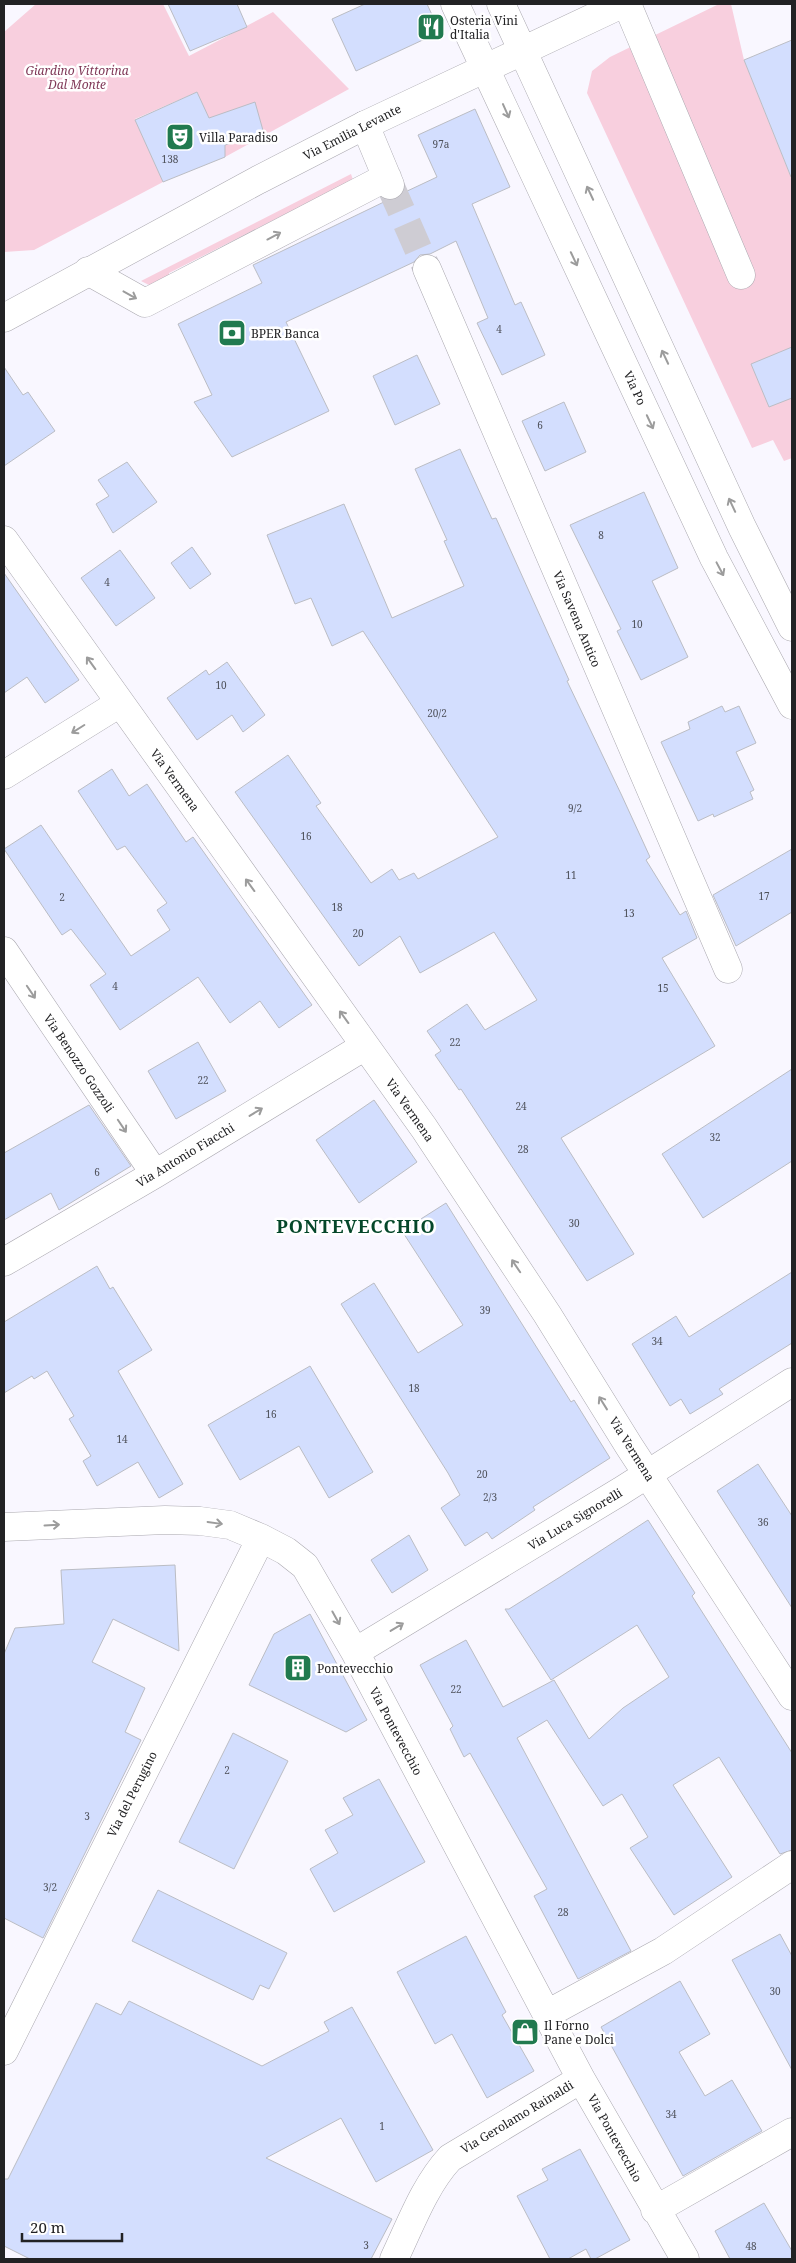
<svg xmlns="http://www.w3.org/2000/svg" width="796" height="2263" font-family="'Noto Serif',serif">
<style>
.green{fill:#f8cfde}
.building{fill:#d3defe;stroke:#bbbdc4}
.lines{fill:none;stroke-linecap:round;stroke-linejoin:round}
.minor-tunnel{stroke:#ceccd3;stroke-width:28;stroke-dasharray:28 14;stroke-linecap:butt}
.minor-casing{stroke:#aaa8af;stroke-width:29}
.major-casing{stroke:#aaa8af;stroke-width:29}
.minor{stroke:#fff;stroke-width:28}
.major{stroke:#fff;stroke-width:28}
.oneway{stroke:#9c9c9c}
.labels{text-anchor:middle;dominant-baseline:central;stroke-width:5;stroke-linejoin:round;paint-order:stroke}
.number-label{font-size:10px;fill:#4e515a}
.poi-label{font-size:12px;fill:#222224;stroke:#fff;text-anchor:start}
.park-label{font-size:12px;font-style:italic;fill:#803958;stroke:#fff}
.street-label{font-size:12px;fill:#222224;stroke:#fff}
.district-label{font-size:18px;font-weight:bold;letter-spacing:1px;fill:#05472a;stroke:#fff}
</style>
<rect width="100%" height="100%" fill="#f9f7ff"/>
<path class="green" d="M36 4H163L189 56 273 12 349 89 225 157 197 92 135 119 163 182 34 250 4 252V32Z
M719 4H731L744 60 792 180V458L784 461 773 440 752 448 587 93 592 71 610 57Z
M351 174 353 180 169 273V276L151 286 141 281Z"/>
<path class="building" d="M168 4H237L247 27 190 51Z
M365 4H427L440 32 356 71 332 19Z
M792 40V176L791 177 744 60Z
M197 92 209 118 255 102 264 134 225 145V157L163 182 135 120Z
M475 109 510 187 472 204 515 305 521 302 545 355 502 375 477 323 488 318 456 241 430 254 420 255 414 262 286 322 329 411 232 457 194 402 212 395 178 324 262 283 253 265 388 200 396 199 403 193 437 177 418 135Z
M792 347V398L769 407 751 364Z
M417 355 440 404 395 425 373 376Z
M4 367 23 395 28 392 55 431 4 466Z
M564 402 586 452 545 471 522 421Z
M460 449 492 519 496 518 569 680 567 681 622 796 650 857 646 860 680 915 686 911 697 938 662 958 715 1046 561 1138 634 1254 587 1281 461 1089 459 1090 435 1055 441 1051 427 1031 467 1004 485 1030 537 1000 494 932 420 973 400 936 359 966 235 792 288 755 321 803 316 806 371 883 392 869 399 880 414 873 418 879 498 837 363 631 332 646 311 598 295 604 267 535 344 504 392 618 464 586 444 541 447 540 415 469Z
M127 462 157 502 113 533 96 504 109 496 98 480Z
M644 492 678 568 652 581 688 657 641 680 617 631 621 629 570 525Z
M192 547 211 574 190 589 171 563Z
M120 550 155 598 116 626 81 578Z
M4 573 79 680 45 703 27 677 4 693Z
M227 662 265 715 243 732 232 715 197 740 167 698 206 670 209 675Z
M722 706 725 712 739 706 756 743 736 752 754 790 750 792 753 799 714 817 713 814 698 821 661 742 690 729 688 722Z
M112 769 129 796 147 784 186 842 193 837 312 1005 279 1028 260 1001 230 1023 198 977 120 1030 90 985 106 974 71 929 62 935 4 849 41 825 131 956 170 930 157 910 167 903 125 846 117 850 78 791Z
M792 849V912L736 946 713 895Z
M198 1042 226 1091 176 1119 148 1071Z
M792 1069V1161L703 1218 662 1154Z
M374 1100 417 1162 359 1203 316 1140Z
M89 1105 131 1166 59 1210 51 1193 4 1220V1153Z
M446 1203 571 1402 574 1400 610 1458 533 1507 535 1510 492 1539 487 1532 465 1546 441 1508 460 1495 448 1473 341 1304 374 1283 418 1353 463 1325 402 1231Z
M97 1266 110 1289 113 1287 152 1350 118 1371 183 1484 159 1498 138 1462 97 1486 83 1461 91 1456 69 1419 74 1416 47 1371 34 1379 32 1376 4 1393V1322Z
M792 1272V1343L719 1389 723 1394 690 1414 681 1399 670 1406 632 1344 676 1316 689 1337Z
M310 1366 373 1472 329 1498 299 1446 240 1480 208 1425Z
M758 1464 792 1516V1608L717 1491Z
M648 1520 695 1593 692 1596 792 1753V1850L780 1854 719 1757 673 1785 732 1877 674 1915 630 1848 648 1837 622 1794 603 1806 547 1720 517 1738 631 1951 578 1979 534 1896 547 1889 470 1753 464 1757 450 1729 453 1726 420 1665 466 1640 503 1707 554 1680 589 1739 623 1708 669 1677 637 1625 551 1680 505 1609H509L560 1577Z
M409 1535 428 1570 392 1593 371 1560Z
M175 1565 179 1651 113 1619 92 1662 145 1688 125 1732 141 1740 43 1938 4 1918V1654L15 1628 64 1624 61 1570Z
M310 1614 367 1720 346 1732 249 1685 274 1634Z
M233 1733 288 1761 234 1869 179 1842Z
M379 1779 425 1862 334 1912 310 1869 338 1853 325 1830 353 1815 343 1798Z
M158 1890 287 1953 269 1989 260 1985 253 2000 132 1941Z
M780 1934 792 1956V2070L732 1960Z
M466 1936 506 2012 502 2015 534 2071 487 2098 452 2034 435 2044 397 1972Z
M680 1981 710 2034 679 2052 705 2096 732 2080 762 2131 683 2176 601 2027Z
M129 2001 262 2066 329 2031 324 2022 352 2007 433 2150 376 2182 341 2118 266 2158 392 2219 371 2259H30L4 2246V2179H8L96 2003 121 2015Z
M580 2149 630 2240 595 2259H591L586 2249 568 2259H550L517 2196 548 2180 542 2169Z
M764 2203 792 2251V2259H730L715 2231Z"/>
<g class="lines">
<path class="minor-tunnel" d="M390 185 427 269"/>
<defs>
<path id="minor" d="M627 4 741 275
M365 125 390 185
M427 269 728 969
M88 271 145 303 387 177
M4 540 424 1128 547 1314 629 1446 792 1696
M4 775 120 703
M4 951 155 1174
M4 1262 155 1174 365 1046
M4 1527 165 1520 200 1521 230 1525 261 1538 286 1551 305 1566 355 1652 581 2079 685 2259
M355 1652 621 1491 792 1382
M547 2014 663 1951 792 1865
M4 2051 261 1538
M655 2210 792 2132
M394 2259C410 2226 424 2186 450 2158L581 2079"/>
<path id="major" d="M455 4 714 558 792 705
M501 4 742 527 792 627
M4 318 258 180 365 125 622 4"/>
</defs>
<use href="#minor" class="minor-casing"/>
<use href="#major" class="major-casing"/>
<use href="#minor" class="minor"/>
<use href="#major" class="major"/>
</g>
<defs><path id="oneway-shaft" d="M-6 0H5M1.5-3L5.5 0L1.5 3" fill="none" stroke-width="1.6" stroke-linecap="round" stroke-linejoin="round" transform="scale(1.25)"/></defs>
<g class="oneway">
<use href="#oneway-shaft" transform="translate(506 111) rotate(66)"/>
<use href="#oneway-shaft" transform="translate(590 193) rotate(-115)"/>
<use href="#oneway-shaft" transform="translate(274 236) rotate(-28)"/>
<use href="#oneway-shaft" transform="translate(574 259) rotate(65)"/>
<use href="#oneway-shaft" transform="translate(130 295) rotate(29)"/>
<use href="#oneway-shaft" transform="translate(665 357) rotate(-115)"/>
<use href="#oneway-shaft" transform="translate(650 422) rotate(65)"/>
<use href="#oneway-shaft" transform="translate(732 505) rotate(-115)"/>
<use href="#oneway-shaft" transform="translate(720 569) rotate(62)"/>
<use href="#oneway-shaft" transform="translate(91 663) rotate(-126)"/>
<use href="#oneway-shaft" transform="translate(78 729) rotate(148)"/>
<use href="#oneway-shaft" transform="translate(250 885) rotate(-126)"/>
<use href="#oneway-shaft" transform="translate(31 992) rotate(56)"/>
<use href="#oneway-shaft" transform="translate(344 1017) rotate(-126)"/>
<use href="#oneway-shaft" transform="translate(256 1112) rotate(-31)"/>
<use href="#oneway-shaft" transform="translate(122 1126) rotate(56)"/>
<use href="#oneway-shaft" transform="translate(516 1266) rotate(-124)"/>
<use href="#oneway-shaft" transform="translate(603 1403) rotate(-122)"/>
<use href="#oneway-shaft" transform="translate(215 1523) rotate(8)"/>
<use href="#oneway-shaft" transform="translate(52 1525) rotate(-3)"/>
<use href="#oneway-shaft" transform="translate(336 1618) rotate(61)"/>
<use href="#oneway-shaft" transform="translate(397 1627) rotate(-31)"/>
</g>
<defs>
<symbol id="restaurant-square" viewBox="-11 -11 22 22"><rect x="-9" y="-9" width="18" height="18" rx="4" fill="#217a4f" stroke="#fff"/><path d="M-5-6h1v4h1v-4h1v4h1v-4h1v5L-1.5 .5V6h-2V.5L-5-1ZM5-6V6H3V1.5H1.5Q1.5-4 5-6Z" fill="#fff"/></symbol>
<symbol id="theatre-square" viewBox="-11 -11 22 22"><rect x="-9" y="-9" width="18" height="18" rx="4" fill="#217a4f" stroke="#fff"/><path d="M-5-5.5Q0-4 5-5.5V0Q5 5 0 6Q-5 5-5 0ZM-3.3-2.5H-1v1.5H-3.3ZM1-2.5H3.3v1.5H1ZM-2.8 1Q0 5.5 2.8 1Z" fill="#fff"/></symbol>
<symbol id="bank-square" viewBox="-11 -11 22 22"><rect x="-9" y="-9" width="18" height="18" rx="4" fill="#217a4f" stroke="#fff"/><path d="M-6-4H6V4H-6ZM0-2.3a2.3 2.3 0 1 0 0 4.6a2.3 2.3 0 1 0 0-4.6Z" fill="#fff"/></symbol>
<symbol id="building-square" viewBox="-11 -11 22 22"><rect x="-9" y="-9" width="18" height="18" rx="4" fill="#217a4f" stroke="#fff"/><path d="M-4-6H4V6H1V3H-1V6H-4ZM-2.5-4.3h1.7v1.8h-1.7ZM.8-4.3h1.7v1.8H.8ZM-2.5-1h1.7V.8h-1.7ZM.8-1h1.7V.8H.8Z" fill="#fff"/></symbol>
<symbol id="shop-square" viewBox="-11 -11 22 22"><rect x="-9" y="-9" width="18" height="18" rx="4" fill="#217a4f" stroke="#fff"/><path d="M-5-2.5h2.3a2.7 3.5 0 0 1 5.4 0H5L5.5 6h-11ZM-1.5-2.5h3a1.5 2.3 0 0 0-3 0Z" fill="#fff"/></symbol>
</defs>
<g fill-rule="evenodd">
<use href="#restaurant-square" x="415" y="11" width="32" height="32"/>
<use href="#theatre-square" x="164" y="121" width="32" height="32"/>
<use href="#bank-square" x="216" y="317" width="32" height="32"/>
<use href="#building-square" x="282" y="1652" width="32" height="32"/>
<use href="#shop-square" x="509" y="2016" width="32" height="32"/>
</g>
<g class="labels">
<g class="number-label">
<text x="441" y="144">97a</text>
<text x="170" y="159">138</text>
<text x="499" y="329">4</text>
<text x="540" y="425">6</text>
<text x="601" y="535">8</text>
<text x="107" y="582">4</text>
<text x="637" y="624">10</text>
<text x="221" y="685">10</text>
<text x="437" y="713">20/2</text>
<text x="575" y="808">9/2</text>
<text x="306" y="836">16</text>
<text x="571" y="875">11</text>
<text x="764" y="896">17</text>
<text x="62" y="897">2</text>
<text x="337" y="907">18</text>
<text x="629" y="913">13</text>
<text x="358" y="933">20</text>
<text x="115" y="986">4</text>
<text x="663" y="988">15</text>
<text x="455" y="1042">22</text>
<text x="203" y="1080">22</text>
<text x="521" y="1106">24</text>
<text x="715" y="1137">32</text>
<text x="523" y="1149">28</text>
<text x="97" y="1172">6</text>
<text x="574" y="1223">30</text>
<text x="485" y="1310">39</text>
<text x="657" y="1341">34</text>
<text x="414" y="1388">18</text>
<text x="271" y="1414">16</text>
<text x="122" y="1439">14</text>
<text x="482" y="1474">20</text>
<text x="490" y="1497">2/3</text>
<text x="763" y="1522">36</text>
<text x="456" y="1689">22</text>
<text x="227" y="1770">2</text>
<text x="87" y="1816">3</text>
<text x="50" y="1887">3/2</text>
<text x="563" y="1912">28</text>
<text x="775" y="1991">30</text>
<text x="671" y="2114">34</text>
<text x="382" y="2126">1</text>
<text x="366" y="2245">3</text>
<text x="751" y="2246">48</text>
</g>
<g class="poi-label">
<text x="450" y="20">Osteria Vini<tspan x="450" dy="14">d'Italia</tspan></text>
<text x="199" y="137">Villa Paradiso</text>
<text x="251" y="333">BPER Banca</text>
<text x="317" y="1668">Pontevecchio</text>
<text x="544" y="2025">Il Forno<tspan x="544" dy="14">Pane e Dolci</tspan></text>
</g>
<g class="park-label">
<text x="77" y="70">Giardino Vittorina<tspan x="77" dy="14">Dal Monte</tspan></text>
</g>
<g class="street-label">
<text transform="translate(352 132) rotate(-27)">Via Emilia Levante</text>
<text transform="translate(635 388) rotate(65)">Via Po</text>
<text transform="translate(577 619) rotate(67)">Via Savena Antico</text>
<text transform="translate(175 780) rotate(54)">Via Vermena</text>
<text transform="translate(79 1063) rotate(56)">Via Benozzo Gozzoli</text>
<text transform="translate(410 1110) rotate(55)">Via Vermena</text>
<text transform="translate(185 1155) rotate(-31)">Via Antonio Fiacchi</text>
<text transform="translate(632 1449) rotate(58)">Via Vermena</text>
<text transform="translate(575 1519) rotate(-31)">Via Luca Signorelli</text>
<text transform="translate(396 1731) rotate(62)">Via Pontevecchio</text>
<text transform="translate(132 1794) rotate(-63)">Via del Perugino</text>
<text transform="translate(517 2117) rotate(-31)">Via Gerolamo Rainaldi</text>
<text transform="translate(615 2138) rotate(61)">Via Pontevecchio</text>
</g>
<g class="district-label">
<text x="356" y="1226">PONTEVECCHIO</text>
</g>
</g>
<rect width="796" height="2263" fill="none" stroke="#222224" stroke-width="10"/>
<path d="M22 2233v8h100v-8" fill="none" stroke="#222224" stroke-width="2.5"/>
<text x="30" y="2233" font-size="15" fill="#222224" stroke="#ffffff" stroke-width="4" paint-order="stroke">20 m</text>
</svg>
